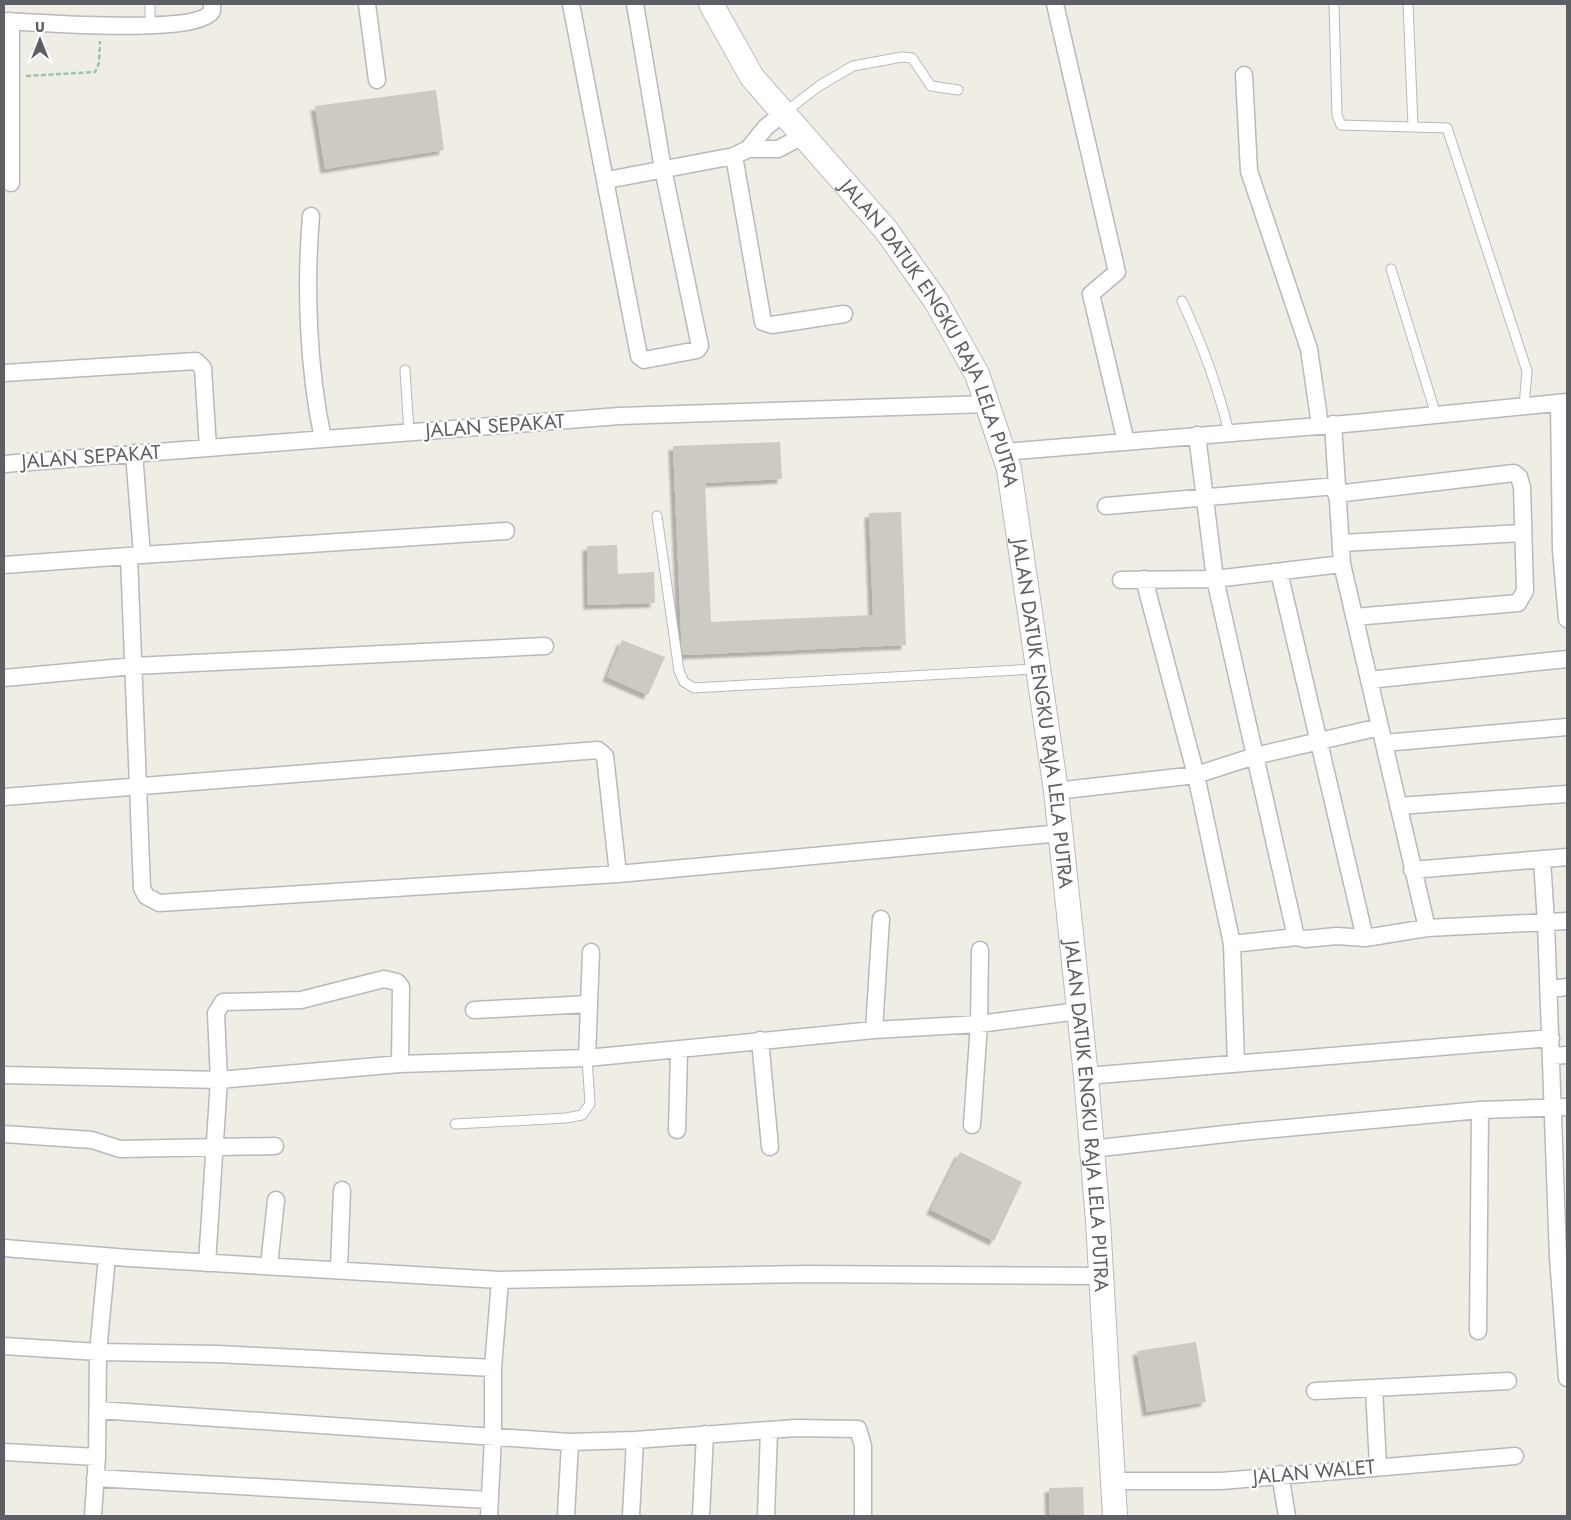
<svg xmlns="http://www.w3.org/2000/svg" width="1571" height="1520" font-family="Jost,sans-serif">
<style>
.building{fill:#cccac3;filter:url(#shadow)}
.lines{fill:none;stroke-linecap:round;stroke-linejoin:round}
.lane-casing{stroke:#b6babf;stroke-width:11}
.street-casing{stroke:#b6babf;stroke-width:19}
.secondary-casing{stroke:#b7bac1;stroke-width:26}
.path{stroke:#96c7a5;stroke-width:2.5;stroke-dasharray:5 2.5;stroke-linecap:butt}
.lane{stroke:#fff;stroke-width:9}
.street{stroke:#fff;stroke-width:16}
.secondary{stroke:#fff;stroke-width:24}
.labels{text-anchor:middle;dominant-baseline:central;stroke-width:4.5;stroke-linejoin:round;paint-order:stroke}
.street-label{font-size:20px;fill:#5c6065;stroke:#fff}
</style>
<defs>
<filter id="shadow"><feDropShadow dx="-4.5" dy="4.5" stdDeviation="1" flood-color="#0004"/></filter>
</defs>
<rect width="100%" height="100%" fill="#efede4"/>
<path class="building" d="M436 90 444 150 325 169 315 106Z
M780 442 782 479 705 483 711 622 873 615 869 513 901 512 906 645 682 655 673 446Z
M617 545 618 574 654 572 655 603 588 605 587 546Z
M622 640 665 657 648 695 607 677Z
M960 1152 1022 1182 994 1241 931 1210Z
M1196 1342 1206 1402 1147 1412 1137 1351Z
M1083 1487 1084 1516H1050L1049 1488Z"/>
<g class="lines">
<defs>
<path id="lane" d="M1334 4 1337 115 1341 125 1447 128 1527 371 1524 406
M1408 4 1413 126
M150 26V4
M784 113 819 86 853 66 902 57 912 58 931 86 958 90
M1391 269 1436 415
M1182 301C1202 344 1218 386 1229 433
M405 370 409 432
M657 516 679 671 684 682 694 688 1036 669
M455 1124 566 1118 582 1115 590 1104 587 1058"/>
<path id="street" d="M367 4 377 80
M571 4 639 356 644 360 697 350 700 346 663 169 635 4
M1055 4 1117 272 1091 294 1126 442
M4 21C36 22 197 36 212 11V4
M11 21V183
M1244 75 1249 171 1309 349 1320 425
M748 149H778L803 136
M734 156 763 322 772 325 844 314
M607 180 734 156 748 149 766 127 784 113
M311 216C305 288 308 369 323 439
M4 373 196 361 203 368 208 448
M1559 403 1561 550 1567 619
M1333 424 1342 564 1427 928
M1197 435 1215 579 1296 937 1305 939 1337 936 1365 938 1427 928 1567 921
M1003 452 1355 423 1567 402
M4 464 619 416 987 404
M1336 494 1514 473 1519 477 1522 487 1525 591 1518 603 1354 617
M1106 506 1336 486
M1342 543 1522 533
M142 555 506 531
M129 557 142 888 146 896 159 903 618 874 1061 833
M4 565 142 555 134 453
M1279 572 1365 938
M1144 579 1196 775 1232 944 1236 1064
M1121 580 1215 579 1342 564
M4 678 134 666 545 646
M1369 680 1567 659
M1384 743 1567 727
M1056 791 1196 775 1255 756 1380 727
M4 797 598 750 605 756 618 874
M1398 806 1567 794
M1542 859 1546 923 1558 1257 1567 1378
M1412 870 1567 857
M1232 944 1296 937
M1549 989 1567 987
M474 1010 589 1004
M874 1030 881 919
M760 1040 770 1147
M1551 1056 1567 1055
M587 1058 591 952
M4 1075 219 1080 216 1013 223 1002 301 1000 384 979 397 982 401 987 400 1064
M1086 1076 1551 1038
M972 1125 979 1024 980 950
M677 1130 679 1050
M4 1134 92 1140 120 1149 275 1146
M1091 1149 1243 1132 1480 1110 1567 1107
M4 1248 129 1258 500 1280 806 1274 1101 1276
M207 1263 219 1080 400 1064 587 1058 874 1030 979 1024 1078 1011
M269 1266 276 1200
M339 1269 342 1190
M1478 1331 1480 1110
M4 1346 98 1352 218 1354 493 1368
M1374 1388 1378 1466
M1315 1391 1508 1381
M98 1410 570 1442 635 1440 796 1428 858 1429 863 1446V1516
M4 1452 97 1457
M1280 1474 1287 1516
M95 1478 489 1500
M1113 1481H1221L1515 1456
M93 1516 97 1457 98 1352 107 1257
M489 1516 493 1437V1368L500 1280
M566 1516 570 1442
M631 1516 635 1440
M701 1516 705 1434
M766 1516 769 1431"/>
<g id="secondary">
<path id="s1" d="M711 4 752 77 886 230 936 301 977 374 1009 469 1056 791 1086 1076 1098 1221 1115 1516"/>
</g>
</defs>
<use href="#lane" class="lane-casing"/>
<use href="#street" class="street-casing"/>
<use href="#secondary" class="secondary-casing"/>
<path class="path" d="M26 76 95 72 99 63 100 41"/>
<use href="#lane" class="lane"/>
<use href="#street" class="street"/>
<use href="#secondary" class="secondary"/>
</g>
<g class="labels">
<g class="street-label">
<text stroke="none"><textPath href="#s1" startOffset="400">JALAN DATUK ENGKU RAJA LELA PUTRA</textPath></text>
<text transform="translate(495 426) rotate(-4)">JALAN SEPAKAT</text>
<text transform="translate(91 457) rotate(-4)">JALAN SEPAKAT</text>
<text stroke="none"><textPath href="#s1" startOffset="805">JALAN DATUK ENGKU RAJA LELA PUTRA</textPath></text>
<text stroke="none"><textPath href="#s1" startOffset="1210">JALAN DATUK ENGKU RAJA LELA PUTRA</textPath></text>
<text transform="translate(1314 1472) rotate(-5)">JALAN WALET</text>
</g>
</g>
<rect width="1571" height="1520" fill="none" stroke="#5c6065" stroke-width="10"/>
<g transform="translate(40 40)" stroke="#ffffff" stroke-width="4" paint-order="stroke">
<path d="M0-4L9 19L0 12L-9 19Z" fill="#5c6065"/>
<text y="-8" font-size="14" font-weight="bold" text-anchor="middle" fill="#5c6065">U</text>
</g>
</svg>
